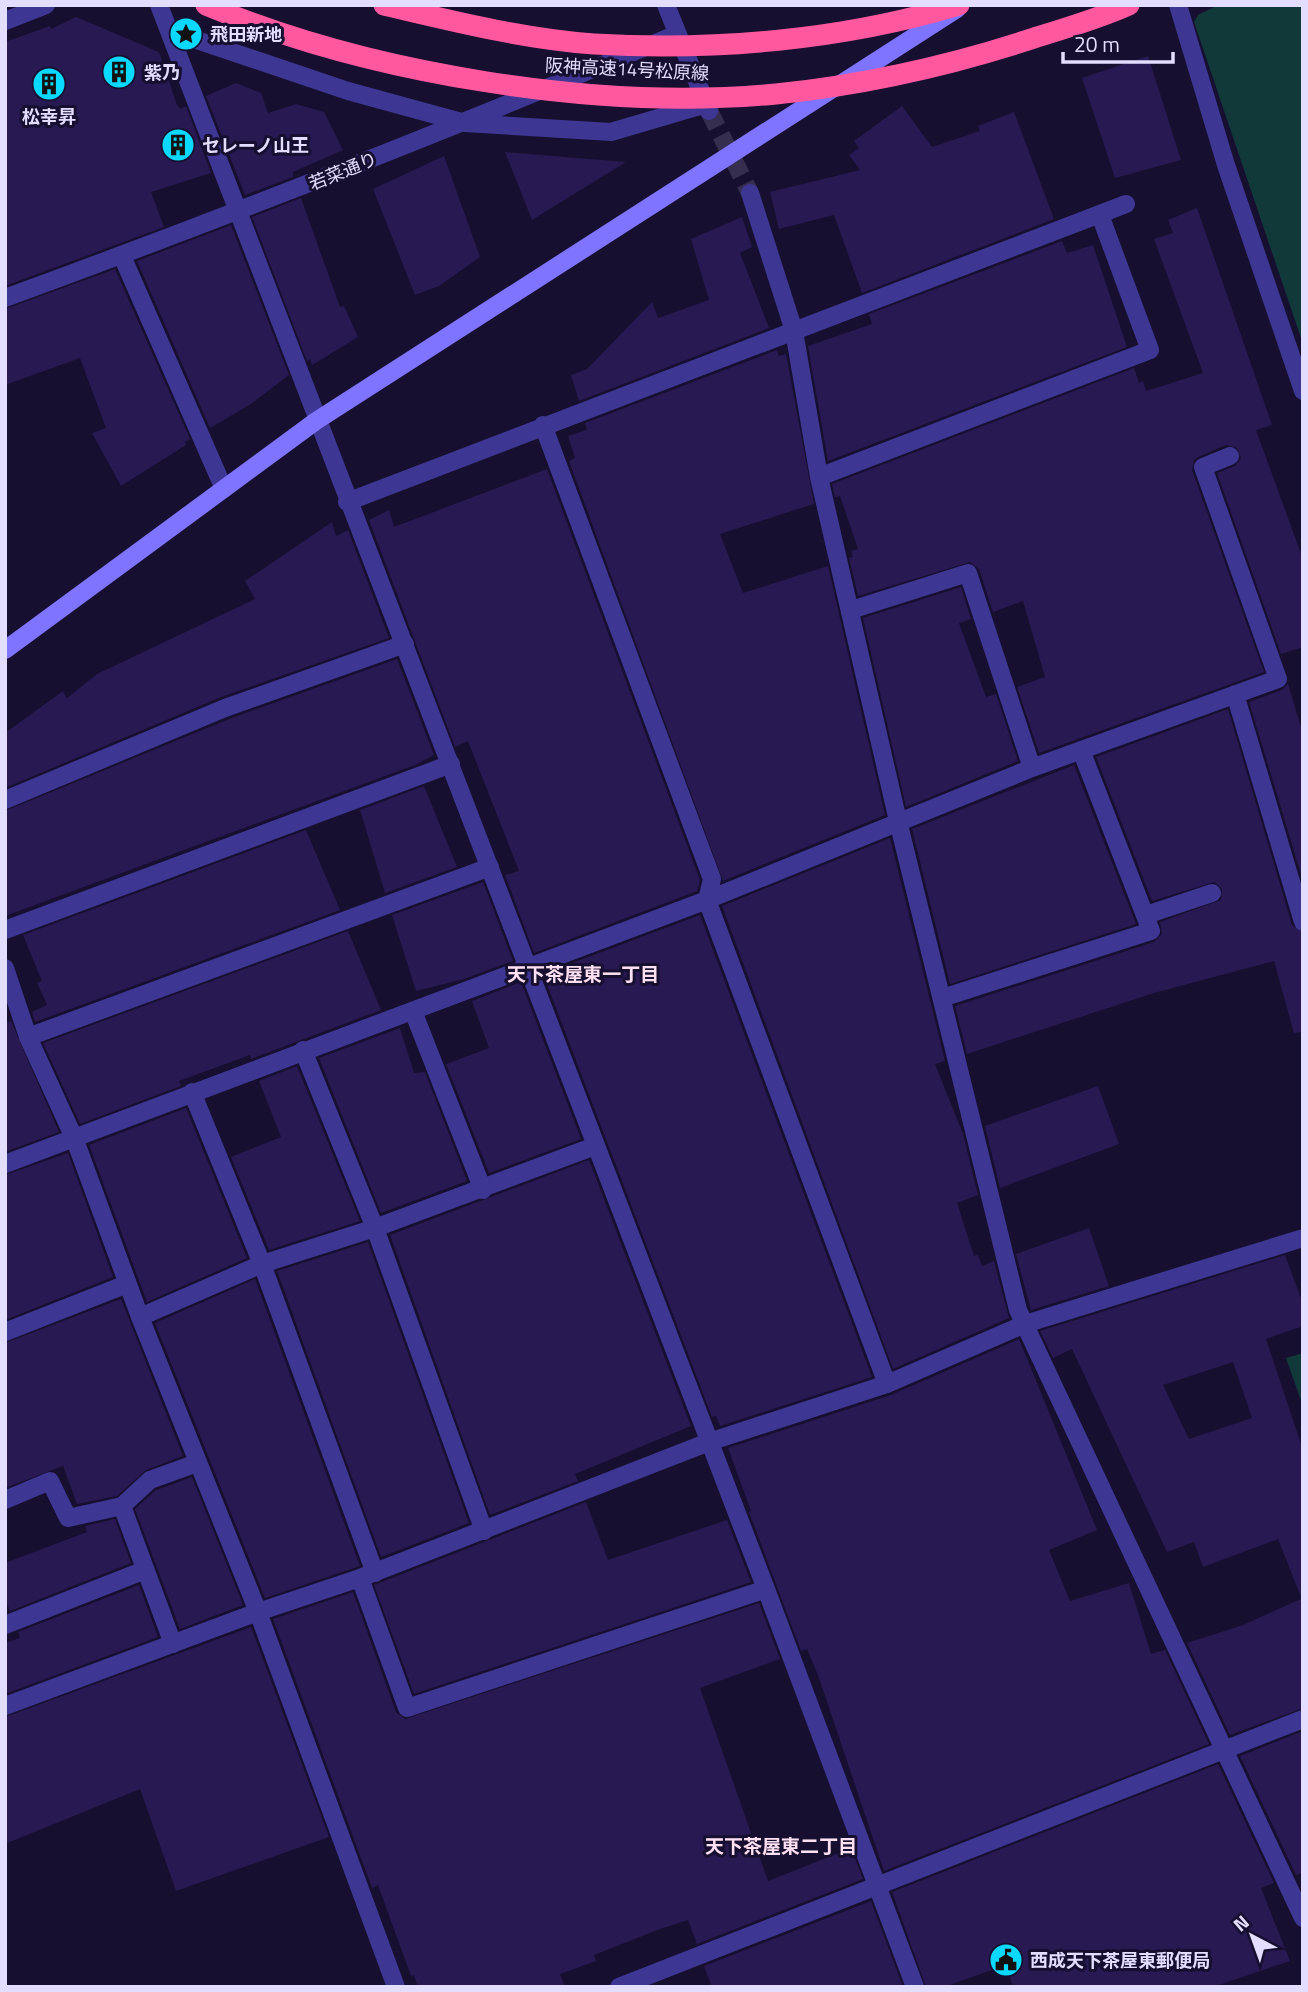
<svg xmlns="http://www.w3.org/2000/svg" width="1308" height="1992" font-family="'Titillium Web','Noto Sans JP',sans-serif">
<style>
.green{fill:#11393a}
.building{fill:#281952;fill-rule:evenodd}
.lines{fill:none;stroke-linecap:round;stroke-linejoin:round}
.street-tunnel{stroke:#352e4e;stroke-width:18;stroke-dasharray:18 9;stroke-linecap:butt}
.lane{stroke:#3e3693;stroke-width:18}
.street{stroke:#3e3693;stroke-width:18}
.secondary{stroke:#7f74ff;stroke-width:18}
.highway-bridge{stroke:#ff589f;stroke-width:21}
.labels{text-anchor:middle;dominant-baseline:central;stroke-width:6;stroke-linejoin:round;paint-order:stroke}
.poi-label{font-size:18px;font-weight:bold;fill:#e3ddff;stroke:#160f2f;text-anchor:start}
.street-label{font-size:18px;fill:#e3ddff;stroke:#160f2f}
.neighbourhood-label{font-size:19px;font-weight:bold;fill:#ffdff2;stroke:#160f2f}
</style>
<rect width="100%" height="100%" fill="#160f2f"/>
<path class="green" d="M1218 5H1303V344L1194 22 1198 15Z
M1303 1353V1406L1286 1358Z"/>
<path class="building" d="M76 17 159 52 177 105 180 109 186 106 211 173 151 192 164 227 5 286V42L50 26 51 29Z
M1148 56 1181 160 1115 178 1082 78Z
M236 83 261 93 268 113 296 104 324 112 343 150 293 172V177L245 195 206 96Z
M902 106 932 147 980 131 978 126 1014 112 1054 219 862 293 834 215 779 229 770 192 860 170 849 155 859 148 854 141Z
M505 152 626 162 532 220Z
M444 156 480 257 439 286 415 295 373 189Z
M301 198 340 307 344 306 358 337 312 365 310 359 307 361 252 217Z
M1197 208 1272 425 1256 430 1303 559V647L1281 654 1217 473 1235 466 1241 458 1237 448 1226 445 1198 457 1194 460 1192 470 1264 672 1039 753 1017 687 1045 677 1023 601 993 612 979 569 970 562 858 596 849 558 853 557 851 551 858 549 840 496 835 497 832 484 1134 368 1139 383 1143 381 1146 391 1203 373 1154 239 1173 233 1168 220Z
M742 217 752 247 740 253 769 328 579 401 571 375 587 369 652 302 658 318 709 300 691 239Z
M231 225 289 375 251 404 210 428 137 261Z
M1062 241 1067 253 1093 245 1127 347 828 461 808 346 872 324 869 314Z
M115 269 190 439 185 442 186 445 121 486 92 433 106 428 80 358 5 385V309Z
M777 350 779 356 786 354 814 504 720 534 743 593 828 566 885 815 723 881 569 461 575 458 568 436 587 430 585 423Z
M547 469 700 880 697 891 534 953 505 875 519 871 468 741 455 747 369 520 389 510 394 527Z
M332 522 336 536 348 530 389 638 221 697 5 788V733L63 691 67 698 97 674 255 599 245 581Z
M961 587 971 619 959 623 986 697 996 694 1018 761 906 807 863 618Z
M397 659 434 755 415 765 5 916V811L229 719Z
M1288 684 1303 734V881L1249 702 1282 690Z
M1228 709 1292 925 1303 933V1032L1294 1033 1274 961 1154 993 967 1054 955 1006 1154 942 1162 934 1160 922 1221 900 1222 889 1214 882 1152 901 1096 757Z
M1074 765 1136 924 950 984 912 829Z
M424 786 457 867 385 893 360 810Z
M306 830 340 910 35 1022 32 1012 47 1005 37 983 42 981 23 935Z
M890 838 945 1061 935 1064 963 1134 978 1195 957 1203 974 1256 978 1255 982 1266 994 1261 1009 1318 893 1369 722 906Z
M483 882 513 961 464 979 416 991 392 915Z
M700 915 872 1377 720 1426 716 1416 712 1417 543 974Z
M348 931 381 1010 251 1059 250 1055 179 1081 181 1086 80 1124 43 1043Z
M521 982 581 1139 489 1173 446 1064 489 1048 472 1001Z
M11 1021 59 1132 5 1152V1023Z
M400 1028 414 1073 425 1072 467 1181 381 1213 319 1058Z
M297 1066 360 1221 269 1250 231 1157 281 1137 259 1081Z
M1098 1086 1119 1144 1000 1188 985 1126Z
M186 1108 247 1258 147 1302 89 1145Z
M68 1153 113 1277 5 1320V1175Z
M589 1160 691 1426 575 1474 578 1481 490 1515 390 1235Z
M1089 1228 1109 1286 1031 1310 1016 1254Z
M368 1242 469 1523 381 1557 277 1271Z
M1285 1255 1303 1304V1326L1266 1339 1303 1450 1301 1597 1278 1539 1203 1567 1194 1542 1167 1552 1072 1349 1053 1358 1040 1331ZM1233 1362 1252 1418 1189 1439 1163 1385Z
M255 1279 360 1566 265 1598 155 1323Z
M121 1299 183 1456 146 1470 117 1496 77 1504 63 1466 5 1488V1343Z
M1019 1339 1097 1530 1049 1550 1070 1601 1129 1583 1151 1654 1165 1650 1209 1744 884 1871 818 1675 807 1649 801 1651 749 1512 751 1511 728 1448 891 1395Z
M192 1477 243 1605 180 1629 135 1509 156 1490Z
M586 1502 608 1560 727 1520 751 1582 414 1694 374 1585Z
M115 1519 131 1563 10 1611 5 1599V1563L87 1532 85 1526Z
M139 1585 158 1637 5 1694V1643L20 1638 18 1632Z
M353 1592 396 1712 405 1719 759 1603 780 1659 700 1688 768 1881 851 1848 863 1879 697 1944 688 1920 660 1929 594 1955 596 1961 560 1974 565 1987H418L414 1975 411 1976 378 1885 372 1888 273 1619Z
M1303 1598V1708L1230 1735 1187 1643 1243 1625Z
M251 1627 329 1837 176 1891 140 1789 5 1844V1717Z
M1303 1731V1873L1296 1875 1240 1756Z
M1218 1764 1274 1883 1261 1888 1290 1961 1213 1987H1013L1006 1965 944 1987H926L892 1892Z
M871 1901 903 1987H712L704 1966Z"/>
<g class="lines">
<path class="street-tunnel" d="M709 111 750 193"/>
<path class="lane" d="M465 123 611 132 706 104
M5 800 225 708 405 644
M5 930 451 764
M28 1037 490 867
M303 1050 375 1228 484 1531
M192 1092 262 1264 375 1573
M140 1317 262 1264 375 1228 595 1146
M5 1332 127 1284
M5 1500 50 1481 68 1518 122 1506 173 1644
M122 1506 150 1480 197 1463
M5 1625 145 1570"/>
<path class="street" d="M159 5 766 1589 915 1987
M666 5 709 111
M1178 5 1226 165 1303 391
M5 21 46 5
M170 31 348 91 465 123
M750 193 794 331 819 477 898 821 1018 1310 1303 1918
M122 256 224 489
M5 298C232 215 455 127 677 34
M543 425 712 879 707 900 887 1384
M819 477 1150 350 1100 215
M347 502 1126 204
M851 610 968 573 1032 768
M1235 694 1303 922
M1146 915 1212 893
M5 968 28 1037 75 1140 140 1317 258 1612 396 1987
M942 998 1151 931 1081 750
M413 1011 483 1190
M5 1164 707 900 1032 768 1278 679 1203 467 1230 456
M360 1578 407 1708 766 1589
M5 1706 258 1612 360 1578 709 1442 887 1384 1025 1324 1303 1238
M619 1987 1303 1719"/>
<path class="secondary" d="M5 650 316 421 957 9"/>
<path class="highway-bridge" d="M206 5C370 74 598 111 776 94 862 85 952 65 1034 38 1066 28 1098 19 1129 5
M384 5C452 21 524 39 594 44 715 51 843 40 959 5"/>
</g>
<defs>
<symbol id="sight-disc" viewBox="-11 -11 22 22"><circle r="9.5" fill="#09d9ff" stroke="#160f2f"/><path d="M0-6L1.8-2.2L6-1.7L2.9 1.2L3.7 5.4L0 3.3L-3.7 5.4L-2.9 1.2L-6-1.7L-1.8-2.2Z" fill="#111"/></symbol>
<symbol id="building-disc" viewBox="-11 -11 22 22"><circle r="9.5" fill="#09d9ff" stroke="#160f2f"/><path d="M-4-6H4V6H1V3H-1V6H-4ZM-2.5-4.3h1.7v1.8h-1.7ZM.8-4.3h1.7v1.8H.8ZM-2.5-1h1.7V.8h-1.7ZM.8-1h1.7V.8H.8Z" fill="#111"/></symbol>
<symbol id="civic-disc" viewBox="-11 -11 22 22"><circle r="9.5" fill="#09d9ff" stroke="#160f2f"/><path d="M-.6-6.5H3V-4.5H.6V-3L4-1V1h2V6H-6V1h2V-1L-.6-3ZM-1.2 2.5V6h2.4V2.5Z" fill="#111"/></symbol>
</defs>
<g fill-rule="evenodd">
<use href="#sight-disc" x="167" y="15" width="38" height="38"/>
<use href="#building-disc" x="100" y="53" width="38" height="38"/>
<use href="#building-disc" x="30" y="65" width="38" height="38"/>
<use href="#building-disc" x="159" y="126" width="38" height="38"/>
<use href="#civic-disc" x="987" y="1941" width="38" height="38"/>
</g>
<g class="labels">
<g class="poi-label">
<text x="210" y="34">飛田新地</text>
<text x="144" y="72">紫乃</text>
<text x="49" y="116" text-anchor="middle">松幸昇</text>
<text x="202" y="145">セレーノ山王</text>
<text x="1030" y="1960">西成天下茶屋東郵便局</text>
</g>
<g class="street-label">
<text transform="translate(627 69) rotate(3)">阪神高速14号松原線</text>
<text transform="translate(343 171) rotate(-22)">若菜通り</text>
</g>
<g class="neighbourhood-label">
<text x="583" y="973">天下茶屋東一丁目</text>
<text x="781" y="1845">天下茶屋東二丁目</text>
</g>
</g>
<rect width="1308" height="1992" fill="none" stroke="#e3ddff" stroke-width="14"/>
<g transform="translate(1252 1936) rotate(319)" stroke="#160f2f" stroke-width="5" paint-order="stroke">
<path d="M0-5L12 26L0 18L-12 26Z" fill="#e3ddff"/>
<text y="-10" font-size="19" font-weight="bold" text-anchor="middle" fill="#e3ddff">N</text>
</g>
<path d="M1063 52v10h110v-10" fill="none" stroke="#e3ddff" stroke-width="3.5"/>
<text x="1074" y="52" font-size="21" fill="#e3ddff" stroke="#160f2f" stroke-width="5" paint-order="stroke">20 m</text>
</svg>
